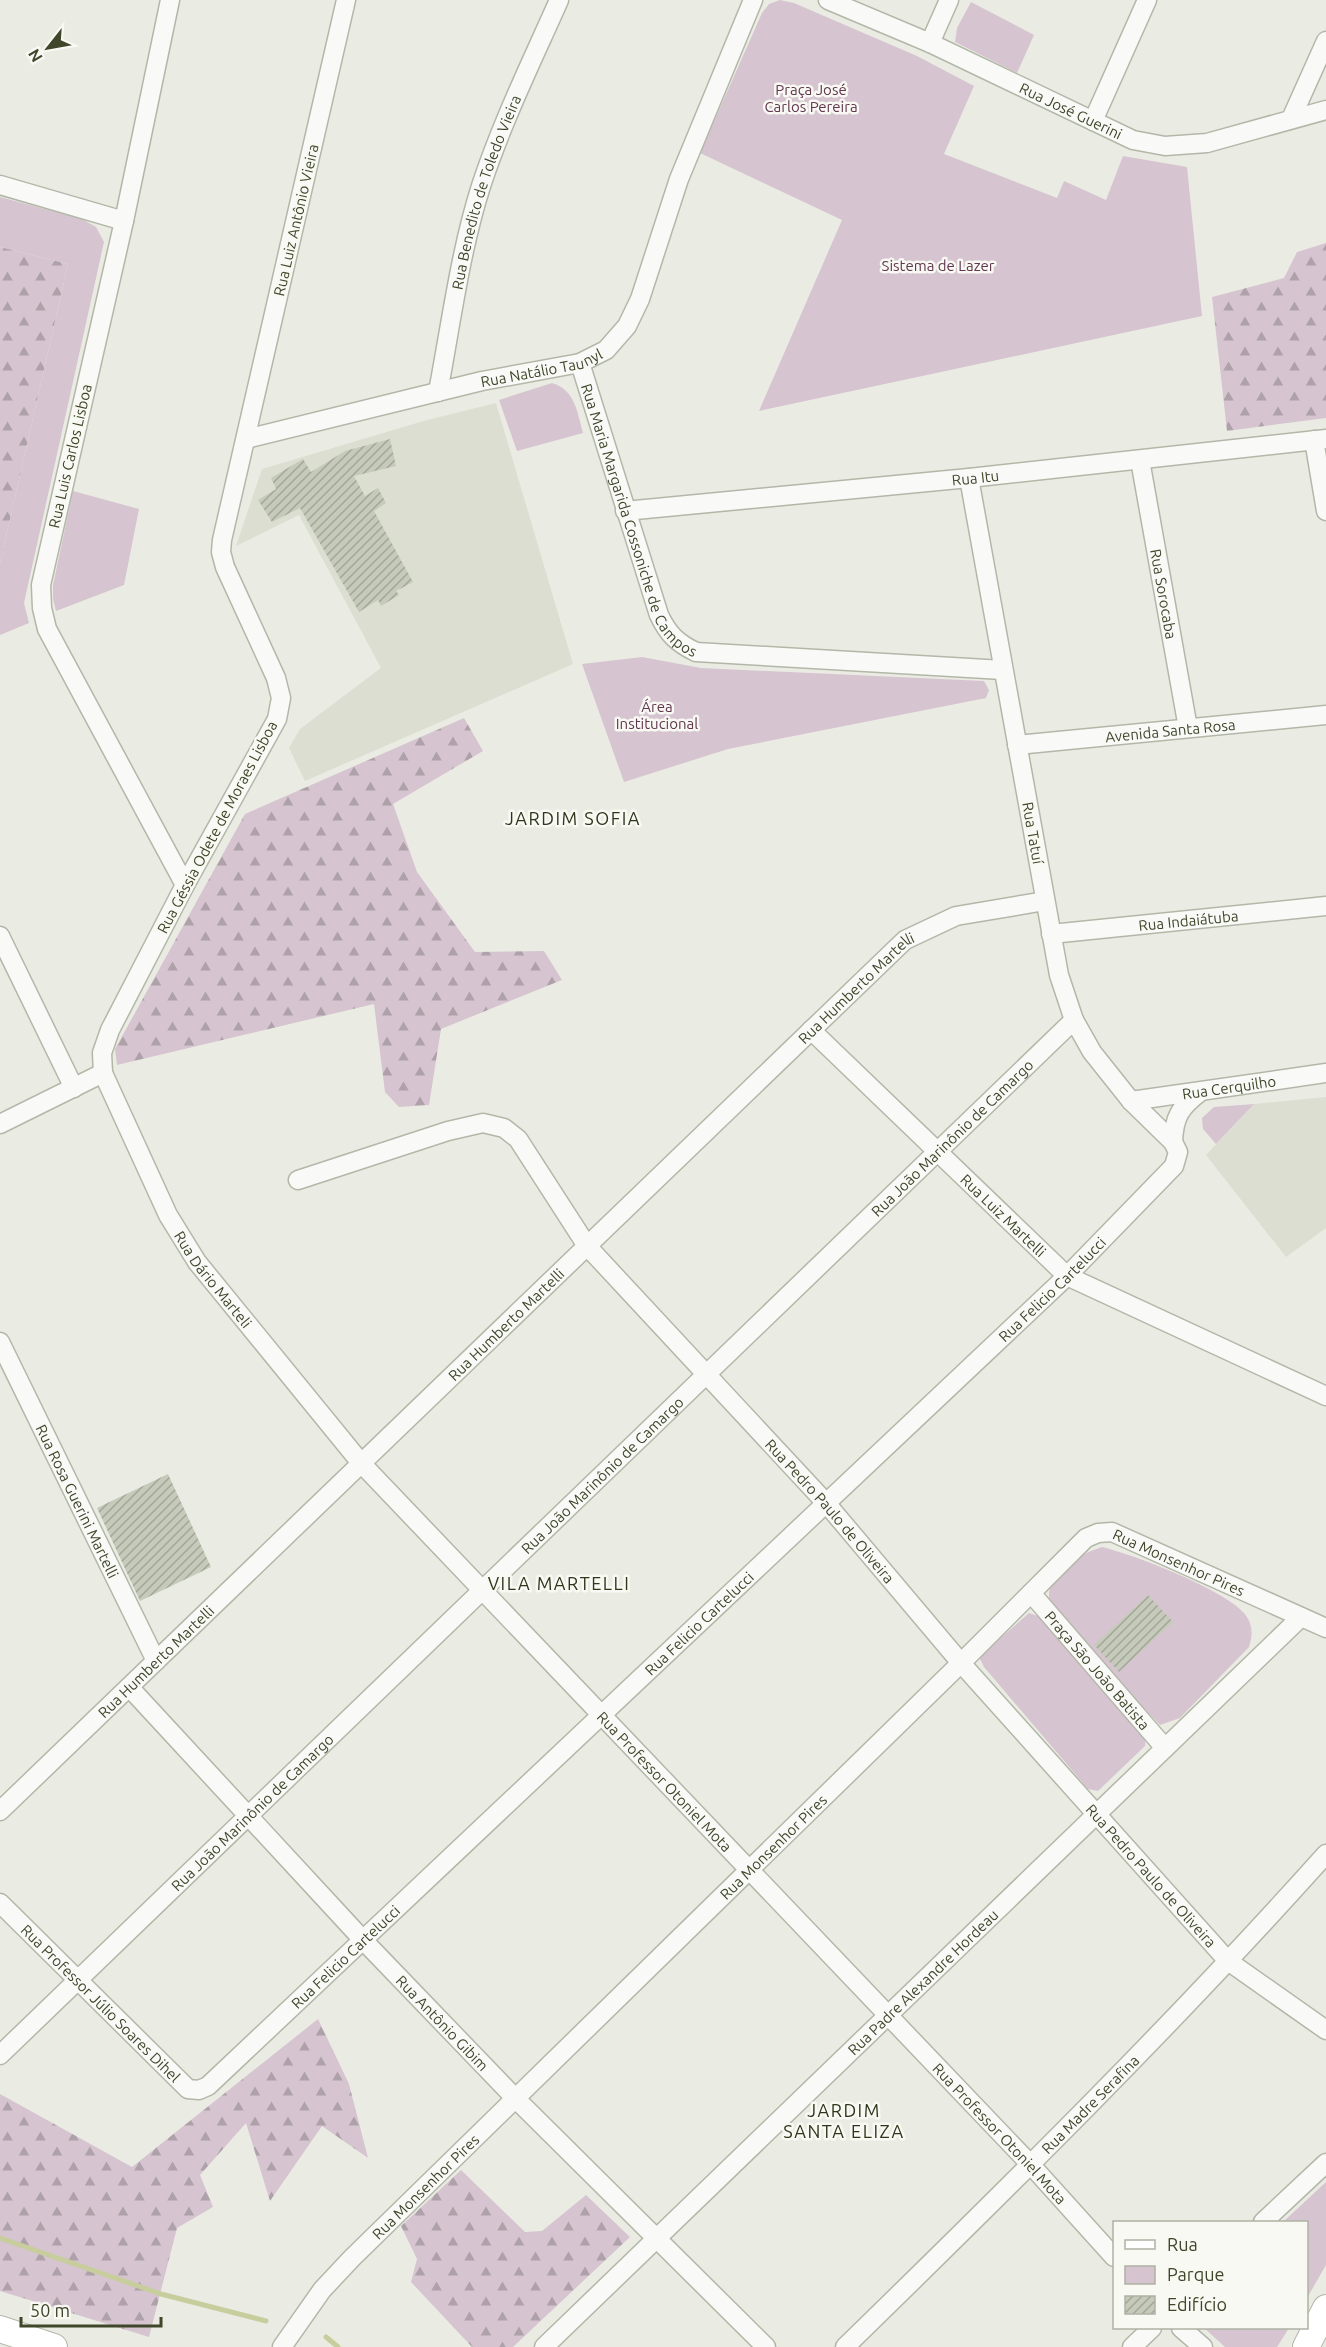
<svg xmlns="http://www.w3.org/2000/svg" width="1326" height="2347" font-family="Ubuntu,sans-serif">
<style>
.built{fill:#dbded1}
.green{fill:#d6c4d0}
.forest{fill:url(#forest-firs)}
.lines{fill:none;stroke-linecap:round;stroke-linejoin:round}
.stream{stroke:#c8cd9d;stroke-width:5}
.building{fill:url(#building-hatch)}
.street-casing{stroke:#b3b7a8;stroke-width:21}
.secondary-casing{stroke:#b3b7a8;stroke-width:28}
.street{stroke:#f9faf7;stroke-width:18}
.secondary{stroke:#fff;stroke-width:26}
.labels{text-anchor:middle;dominant-baseline:central;stroke-width:5;stroke-linejoin:round;paint-order:stroke}
.park-label{font-size:15px;fill:#623650;stroke:#f8f9f3}
.street-label{font-size:15px;fill:#3f462a;stroke:#f8f9f3}
.quarter-label{font-size:18px;letter-spacing:1.5px;fill:#2f361c;stroke:#f8f9f3}
</style>
<defs>
<pattern id="forest-firs" width="22" height="20" patternUnits="userSpaceOnUse" patternTransform="scale(1.5)"><rect width="22" height="20" fill="#d6c4d0"/><path d="M5 1l3.5 6h-7zM16 11l3.5 6h-7z" fill="#afa1a9"/></pattern>
<pattern id="building-hatch" width="6" height="6" patternUnits="userSpaceOnUse" patternTransform="scale(1.5)"><rect width="6" height="6" fill="#c6caba"/><path d="M-1 1l2-2M0 6l6-6M5 7l2-2" fill="none" stroke="#a2a697"/></pattern>
</defs>
<rect width="100%" height="100%" fill="#eaece3"/>
<path class="built" d="M496 403 573 664 305 781 289 748 300 729 381 668 299 515 236 546 262 469 427 420Z
M1326 1097V1228L1286 1257 1206 1155 1254 1104Z"/>
<path class="green" d="M780 0 794 3 917 56 974 86 944 154 1057 198 1064 181 1106 200 1123 156 1187 167 1202 316 759 411 842 220 700 153 762 13 769 4Z
M971 2 1034 35 1017 73 955 42 957 28Z
M0 197 82 219 96 227 104 242 24 603 29 623 0 635V563L68 264 0 247Z
M552 383C575 390 577 411 583 433L517 451 499 400Z
M73 491 139 509 124 585 56 611 53 599V585Z
M642 657 701 668 984 681 989 690 986 698 728 749 624 782 582 664Z
M1254 1104 1216 1144 1203 1129 1202 1118 1214 1107Z
M1102 1547C1135 1555 1223 1589 1244 1613 1253 1624 1253 1634 1249 1647L1180 1718 1160 1725 1060 1620C1057 1614 1050 1606 1049 1599 1047 1571 1080 1554 1102 1547Z
M1029 1613 1038 1616 1146 1737 1145 1746 1098 1791 1088 1789 984 1667 979 1657Z
M1326 2182V2265L1307 2298 1306 2222H1283Z
M1204 2328H1289L1277 2347H1225Z"/>
<path class="forest" d="M1326 243V418L1227 431 1212 297 1284 278 1297 252Z
M0 247 68 264 0 563Z
M464 718 483 751 393 804 417 872 475 952 544 951 562 980 441 1029 429 1105 399 1107 385 1092 374 1004 117 1065 115 1049 245 814Z
M318 2019 349 2084 368 2158 322 2126 270 2201 246 2123 200 2175 213 2207 177 2228 149 2337 0 2291V2094L132 2167Z
M461 2170 525 2232 542 2231 586 2195 630 2237 513 2347H472L411 2282 417 2259 401 2226Z"/>
<g class="lines">
<path class="stream" d="M0 2238 161 2294 266 2321
M326 2337 338 2347"/>
</g>
<path class="building" d="M390 439 396 466 354 476 365 496 378 488 386 503 374 511 413 582 396 591 399 595 381 606 378 600 359 612 300 508 272 522 258 500 276 489 271 478 303 459 311 472 345 451Z
M168 1474 211 1567 140 1601 97 1508Z
M1148 1595 1173 1622 1119 1672 1094 1645Z"/>
<g class="lines">
<defs>
<g id="street">
<path d="M170 0 124 221 41 585 42 608 47 629 185 885"/>
<path id="s1" d="M346 0 222 540 221 552 225 567 276 678 281 698 277 719 185 885 110 1030 102 1053 103 1073 168 1215 197 1262 361 1463 1031 2165 1114 2257"/>
<path id="s2" d="M828 0 930 43 1133 140 1165 146 1207 143 1326 110"/>
<path d="M930 43 949 0"/>
<path d="M1291 119 1326 41"/>
<path d="M1093 121 1147 0"/>
<path d="M0 185 124 221"/>
<path id="s3" d="M580 363 659 615C668 634 677 643 696 652L1003 670"/>
<path id="s4" d="M438 392C451 324 460 252 481 186 502 122 532 61 559 0"/>
<path id="s5" d="M246 439 482 381 580 363 606 350 627 326 640 299 679 179 753 0"/>
<path d="M1314 440 1326 511"/>
<path id="s6" d="M1140 460 1188 728"/>
<path id="s7" d="M625 511 969 478 1326 439"/>
<path id="s8" d="M1017 745 1326 715"/>
<path id="s9" d="M1051 934 1326 906"/>
<path d="M0 936 74 1088"/>
<path id="s10" d="M811 1030 1067 1276 1326 1396"/>
<path id="s11" d="M1131 1101 1326 1073"/>
<path d="M0 1124 103 1073"/>
<path d="M1173 1142C1174 1117 1180 1107 1200 1092"/>
<path id="s12" d="M298 1180 448 1131 483 1123 504 1128 518 1139 587 1246 826 1503 961 1663 1228 1961 1326 2030"/>
<path id="s13" d="M0 1342 156 1661"/>
<path id="s14" d="M1031 1593 1165 1748"/>
<path id="s15" d="M130 1688 363 1940 516 2099 766 2347"/>
<path id="s16" d="M0 1811 905 940 956 916 1045 901"/>
<path id="s17" d="M0 1903 188 2089 199 2090 208 2086 1067 1276 1174 1166 1178 1152 1173 1142 1131 1101 1092 1052 1074 1020 1059 975 969 478"/>
<path id="s18" d="M0 2055 1074 1020"/>
<path d="M1263 2222 1326 2163"/>
<path d="M1181 2328 1203 2347"/>
<path id="s19" d="M282 2347 322 2290 352 2258 961 1663 1086 1538 1098 1533 1112 1532 1326 1628"/>
<path id="s20" d="M544 2347 1301 1617"/>
<path id="s21" d="M845 2347C1009 2187 1173 2025 1326 1854"/>
<path d="M1132 2347 1152 2328"/>
</g>
<path id="secondary" d="M0 2329 54 2347
M1306 2347 1326 2308"/>
</defs>
<use href="#street" class="street-casing"/>
<use href="#secondary" class="secondary-casing"/>
<use href="#street" class="street"/>
<use href="#secondary" class="secondary"/>
</g>
<g class="labels">
<g class="park-label">
<text x="811" y="89">Praça José<tspan x="811" dy="17">Carlos Pereira</tspan></text>
<text x="938" y="265">Sistema de Lazer</text>
<text x="657" y="706">Área<tspan x="657" dy="17">Institucional</tspan></text>
</g>
<g class="street-label">
<text stroke="none"><textPath href="#s2" startOffset="267">Rua José Guerini</textPath></text>
<text stroke="none"><textPath href="#s4" startOffset="206">Rua Benedito de Toledo Vieira</textPath></text>
<text transform="translate(296 220) rotate(-77)">Rua Luiz Antônio Vieira</text>
<text stroke="none"><textPath href="#s5" startOffset="304">Rua Natálio Taunyl</textPath></text>
<text transform="translate(70 456) rotate(-77)">Rua Luis Carlos Lisboa</text>
<text stroke="none"><textPath href="#s7" startOffset="352">Rua Itu</textPath></text>
<text stroke="none"><textPath href="#s3" startOffset="170">Rua Maria Margarida Cossoniche de Campos</textPath></text>
<text stroke="none"><textPath href="#s6" startOffset="136">Rua Sorocaba</textPath></text>
<text stroke="none"><textPath href="#s8" startOffset="154">Avenida Santa Rosa</textPath></text>
<text transform="translate(217 827) rotate(-62)">Rua Géssia Odete de Moraes Lisboa</text>
<text transform="translate(1033 833) rotate(80)">Rua Tatuí</text>
<text stroke="none"><textPath href="#s9" startOffset="138">Rua Indaiátuba</textPath></text>
<text stroke="none"><textPath href="#s16" startOffset="1188">Rua Humberto Martelli</textPath></text>
<text stroke="none"><textPath href="#s11" startOffset="99">Rua Cerquilho</textPath></text>
<text stroke="none"><textPath href="#s18" startOffset="1322">Rua João Marinônio de Camargo</textPath></text>
<text stroke="none"><textPath href="#s10" startOffset="267">Rua Luiz Martelli</textPath></text>
<text stroke="none"><textPath href="#s1" startOffset="1378">Rua Dário Marteli</textPath></text>
<text stroke="none"><textPath href="#s17" startOffset="1446">Rua Felicio Cartelucci</textPath></text>
<text stroke="none"><textPath href="#s16" startOffset="702">Rua Humberto Martelli</textPath></text>
<text stroke="none"><textPath href="#s18" startOffset="836">Rua João Marinônio de Camargo</textPath></text>
<text stroke="none"><textPath href="#s13" startOffset="177">Rua Rosa Guerini Martelli</textPath></text>
<text stroke="none"><textPath href="#s12" startOffset="720">Rua Pedro Paulo de Oliveira</textPath></text>
<text stroke="none"><textPath href="#s19" startOffset="1242">Rua Monsenhor Pires</textPath></text>
<text stroke="none"><textPath href="#s17" startOffset="960">Rua Felicio Cartelucci</textPath></text>
<text stroke="none"><textPath href="#s16" startOffset="216">Rua Humberto Martelli</textPath></text>
<text stroke="none"><textPath href="#s14" startOffset="102">Praça São João Batista</textPath></text>
<text stroke="none"><textPath href="#s1" startOffset="2054">Rua Professor Otoniel Mota</textPath></text>
<text stroke="none"><textPath href="#s18" startOffset="350">Rua João Marinônio de Camargo</textPath></text>
<text stroke="none"><textPath href="#s19" startOffset="702">Rua Monsenhor Pires</textPath></text>
<text stroke="none"><textPath href="#s12" startOffset="1206">Rua Pedro Paulo de Oliveira</textPath></text>
<text stroke="none"><textPath href="#s17" startOffset="474">Rua Felicio Cartelucci</textPath></text>
<text stroke="none"><textPath href="#s20" startOffset="526">Rua Padre Alexandre Hordeau</textPath></text>
<text stroke="none"><textPath href="#s17" startOffset="142">Rua Professor Júlio Soares Dihel</textPath></text>
<text stroke="none"><textPath href="#s15" startOffset="458">Rua Antônio Gibim</textPath></text>
<text stroke="none"><textPath href="#s21" startOffset="345">Rua Madre Serafina</textPath></text>
<text stroke="none"><textPath href="#s1" startOffset="2540">Rua Professor Otoniel Mota</textPath></text>
<text stroke="none"><textPath href="#s19" startOffset="216">Rua Monsenhor Pires</textPath></text>
</g>
<g class="quarter-label">
<text x="573" y="818">JARDIM SOFIA</text>
<text x="559" y="1583">VILA MARTELLI</text>
<text x="844" y="2110">JARDIM<tspan x="844" dy="21">SANTA ELIZA</tspan></text>
</g>
</g>
<rect x="1113" y="2221" width="195" height="108" fill="#f8f9f3" stroke="#aeb1a3" stroke-width="1.5"/>
<rect x="1125" y="2240" width="30" height="9" fill="#ffffff" stroke="#aeb1a3" stroke-width="1.5"/>
<text x="1167" y="2251" font-size="18" fill="#3f462a">Rua</text>
<rect x="1125" y="2266" width="30" height="18" fill="#d6c4d0" stroke="#aeb1a3" stroke-width="1.5"/>
<text x="1167" y="2281" font-size="18" fill="#3f462a">Parque</text>
<rect x="1125" y="2296" width="30" height="18" fill="url(#building-hatch)" stroke="#aeb1a3" stroke-width="1.5"/>
<text x="1167" y="2311" font-size="18" fill="#3f462a">Edifício</text>
<g transform="translate(48 48) rotate(239)" stroke="#f8f9f3" stroke-width="4.5" paint-order="stroke">
<path d="M0-4.5L10 22L0 15L-10 22Z" fill="#3f462a"/>
<text y="-9" font-size="16" font-weight="bold" text-anchor="middle" fill="#3f462a">N</text>
</g>
<path d="M21 2317v9h140v-9" fill="none" stroke="#3f462a" stroke-width="3"/>
<text x="30" y="2317" font-size="18" fill="#3f462a" stroke="#f8f9f3" stroke-width="4.5" paint-order="stroke">50 m</text>
</svg>
